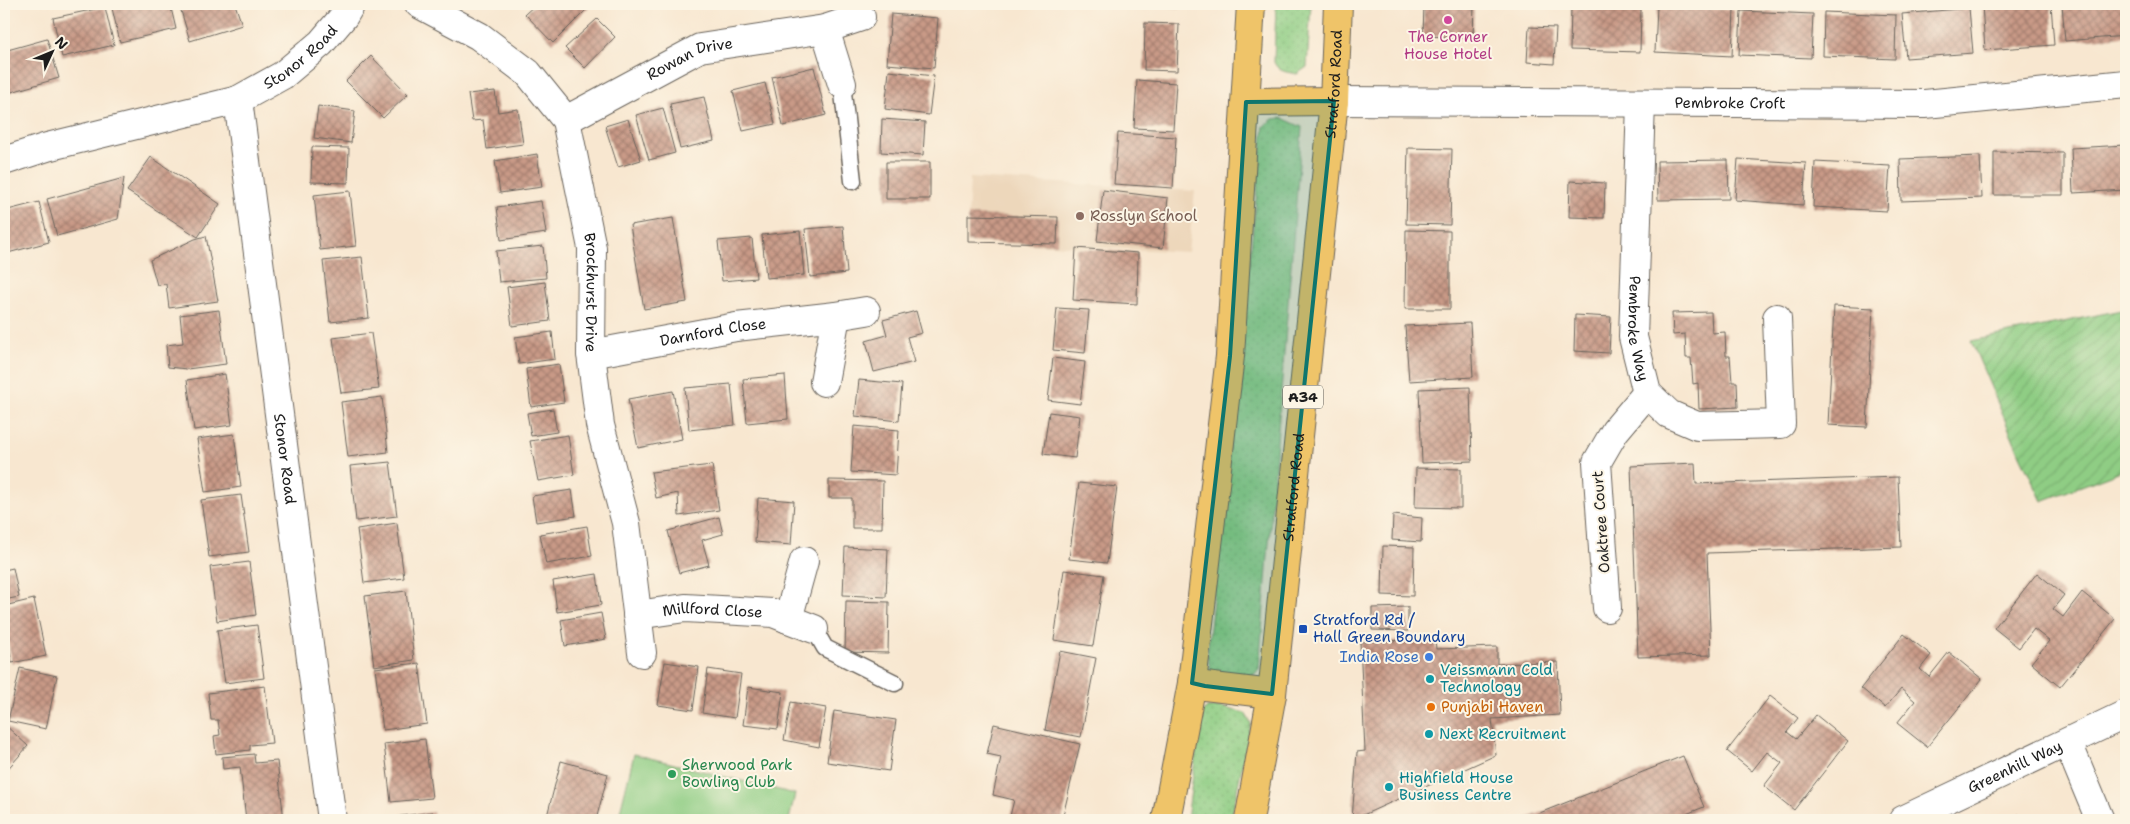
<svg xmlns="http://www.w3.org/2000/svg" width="2130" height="824" font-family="'Shantell Sans',sans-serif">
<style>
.built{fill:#edd7bb}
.grass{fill:url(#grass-dots);stroke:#567450}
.garden{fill:url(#garden-furrows);stroke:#567450}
.pitch{fill:#8fcd84;stroke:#567450}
.building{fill:url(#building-cross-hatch)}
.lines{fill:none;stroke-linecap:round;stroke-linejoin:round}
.lane-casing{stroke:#69635b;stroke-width:19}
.street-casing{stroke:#69635b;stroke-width:30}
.highway-casing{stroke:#69635b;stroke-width:30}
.lane{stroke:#fff;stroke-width:16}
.street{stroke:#fff;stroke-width:28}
.highway{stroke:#efc469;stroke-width:28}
.marked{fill:#0f766e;fill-opacity:0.2;stroke:#0f766e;stroke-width:4;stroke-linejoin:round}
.hotel-dot{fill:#d1479c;stroke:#fcf5e5;stroke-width:2}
.education-dot{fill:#8d6e63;stroke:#fcf5e5;stroke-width:2}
.transit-dot{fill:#1a4fb4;stroke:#fcf5e5;stroke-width:2}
.shop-dot{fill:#3f7fe0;stroke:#fcf5e5;stroke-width:2}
.culture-dot{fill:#0f9aa8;stroke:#fcf5e5;stroke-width:2}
.food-dot{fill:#e8710a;stroke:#fcf5e5;stroke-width:2}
.leisure-dot{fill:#2e9e5b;stroke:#fcf5e5;stroke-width:2}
.labels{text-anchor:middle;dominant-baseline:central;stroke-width:4;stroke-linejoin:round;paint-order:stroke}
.shield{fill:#fcf5e5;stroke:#5f5d58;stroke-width:1}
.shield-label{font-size:14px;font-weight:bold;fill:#1c1c1c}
.hotel-label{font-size:15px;fill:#b23c85;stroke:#fcf5e5}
.street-label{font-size:15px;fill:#1c1c1c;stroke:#fcf5e5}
.education-label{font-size:15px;fill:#785e54;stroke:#fcf5e5;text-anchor:start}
.transit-label{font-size:15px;fill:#164399;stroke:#fcf5e5;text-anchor:start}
.shop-label{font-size:15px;fill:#366cbe;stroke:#fcf5e5;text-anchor:end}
.culture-label{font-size:15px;fill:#0d838f;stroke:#fcf5e5;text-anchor:start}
.food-label{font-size:15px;fill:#c56008;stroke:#fcf5e5;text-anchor:start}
.leisure-label{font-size:15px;fill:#27864d;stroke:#fcf5e5;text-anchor:start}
</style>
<defs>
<pattern id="grass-dots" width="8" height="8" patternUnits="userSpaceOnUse" patternTransform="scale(1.25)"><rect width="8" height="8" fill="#8fcd84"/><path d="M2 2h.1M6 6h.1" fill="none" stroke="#7baf71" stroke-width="1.8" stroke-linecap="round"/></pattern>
<pattern id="garden-furrows" width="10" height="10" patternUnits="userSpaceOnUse" patternTransform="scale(1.25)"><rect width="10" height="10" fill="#8fcd84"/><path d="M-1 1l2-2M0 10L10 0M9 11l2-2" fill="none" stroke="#7baf71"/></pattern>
<pattern id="building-cross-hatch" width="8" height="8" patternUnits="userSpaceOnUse" patternTransform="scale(1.25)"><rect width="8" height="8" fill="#c99a87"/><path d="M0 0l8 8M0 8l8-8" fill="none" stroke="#a27d6e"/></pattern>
</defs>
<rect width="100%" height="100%" fill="#fcf5e5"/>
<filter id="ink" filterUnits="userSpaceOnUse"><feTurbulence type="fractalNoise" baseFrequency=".02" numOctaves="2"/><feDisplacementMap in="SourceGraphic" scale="10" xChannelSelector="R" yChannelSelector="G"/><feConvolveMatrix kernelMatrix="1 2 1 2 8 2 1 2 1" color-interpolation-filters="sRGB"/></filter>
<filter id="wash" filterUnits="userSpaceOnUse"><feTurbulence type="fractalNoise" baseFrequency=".0096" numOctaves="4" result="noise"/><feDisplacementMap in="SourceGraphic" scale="20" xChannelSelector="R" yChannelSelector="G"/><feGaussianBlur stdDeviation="1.12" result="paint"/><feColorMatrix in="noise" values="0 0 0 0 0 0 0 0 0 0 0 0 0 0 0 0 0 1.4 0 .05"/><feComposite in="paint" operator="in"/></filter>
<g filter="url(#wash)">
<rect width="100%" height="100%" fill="#f8e7d0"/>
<path class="built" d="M970 178 1195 191 1188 252 967 241Z"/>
<path class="grass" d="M1276 4H1311L1307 67 1297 74C1287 72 1278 72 1274 62Z
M1282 118 1302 127 1259 669 1250 679H1226L1211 671 1207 656 1264 126 1273 119Z
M1221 707 1245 713 1251 723 1231 820H1187L1201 714 1207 708Z"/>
<path class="garden" d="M2126 309V469L2042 501 2020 455 1971 341Z"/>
<path class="pitch" d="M634 754 795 794 789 820H618Z"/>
<g id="blocks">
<path class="building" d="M111 4H170L176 29 120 42Z
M179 4H235L242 25 190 41Z
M536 4H585L589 7 553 43 525 14Z
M1150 4H1184V8L1150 6Z
M1424 4H1474L1473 38 1423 36Z
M1982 4H2051L2054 45 1985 50Z
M2062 4H2126V36L2065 41Z
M1657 6 1734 10 1732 56 1655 52Z
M105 7 114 45 62 57 53 18Z
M1571 7 1641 9 1640 52 1570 50Z
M1969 8 1973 53 1906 58 1902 14Z
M1741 11 1813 14 1811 58 1739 55Z
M1824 12 1896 15 1895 59 1823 56Z
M891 14 938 18 934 68 887 64Z
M597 19 615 37 585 68 565 48Z
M1145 23 1179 24 1177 71 1144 70Z
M1529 27 1556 28 1554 64 1527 62Z
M47 39 59 78 8 93 4 78V51Z
M371 56 408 94 383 118 346 81Z
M814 67 826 115 783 126 772 77Z
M889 71 934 76 929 115 885 109Z
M1137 80 1176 83 1173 130 1134 128Z
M765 83 775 124 743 131 733 91Z
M495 91 498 112 518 109 523 144 487 149 483 120 472 121 468 94Z
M704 97 714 141 680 149 670 104Z
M318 106 355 111 351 143 314 138Z
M663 108 675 153 649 160 636 115Z
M628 119 641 160 618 167 605 126Z
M882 119 925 122 923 155 881 152Z
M1118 133 1176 137 1173 188 1114 184Z
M2126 145V190L2073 193 2071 148Z
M312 147 349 148 348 183 311 182Z
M1408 148 1452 149 1450 225 1406 224Z
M1994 152 2063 153V195H1994Z
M537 154 542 187 500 193 495 161Z
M1980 156 1982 198 1901 201 1900 159Z
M151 157 220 204 198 237 127 191Z
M1738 159 1806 163 1803 205 1735 200Z
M1728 160 1729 199 1658 200 1657 161Z
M886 162H930V199H886Z
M1815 162 1890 166 1887 211 1813 207Z
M124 178 118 219 57 236 47 199Z
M1570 181 1605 183 1604 218 1569 217Z
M1103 190 1168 198 1163 248 1097 241Z
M350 191 356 246 320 250 314 195Z
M541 201 546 233 501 240 497 207Z
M39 202 49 242 4 254V211Z
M968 215 1058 217 1057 244 968 242Z
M673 218 687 302 644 309 630 225Z
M843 226 847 273 810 277 805 229Z
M1406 230 1450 231V309H1405Z
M800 231 804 275 766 278 762 235Z
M206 236 218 301 169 308 166 284 157 285 150 260 195 239Z
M752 238 756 278 722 281 718 241Z
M543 246 546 278 499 282 496 251Z
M1076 248 1138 253 1137 304 1073 300Z
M362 257 369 318 330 322 323 261Z
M545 282 550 321 512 326 507 287Z
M1834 306 1873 308 1867 427 1828 425Z
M1057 308 1089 310 1085 353 1053 350Z
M219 310 226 364 187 369 168 367 166 345 183 343 180 315Z
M916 311 922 333 907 337 914 362 874 372 866 341 887 335 883 320Z
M1711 312 1712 333 1725 332 1726 356H1730L1732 382H1737L1738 407 1699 409 1698 383 1693 384 1691 358H1686L1685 334 1673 335 1672 313Z
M1575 315 1611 317 1609 353 1574 351Z
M1470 323 1473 377 1409 381 1405 326Z
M552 332 555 359 519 364 515 337Z
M371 333 379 389 341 393 333 338Z
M1053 358 1085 362 1080 404 1048 400Z
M559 364 564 402 531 407 526 369Z
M225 374 232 425 194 430 187 380Z
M785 375 788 419 747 423 743 379Z
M859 380 902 384 899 421 855 416Z
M731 384 735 425 689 430 685 388Z
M1470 387 1472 461 1422 463 1419 389Z
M673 391 682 439 638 448 628 399Z
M382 397 388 452 348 457 341 402Z
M553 409 557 432 531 436 527 413Z
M1049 412 1080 416 1075 458 1043 454Z
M854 426 899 430 896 475 851 472Z
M234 434 241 487 205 492 197 439Z
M568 435 574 475 538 481 530 441Z
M390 462 397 516 356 521 350 466Z
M1695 463 1696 484 1898 477 1901 547 1707 553 1711 655 1638 657 1631 466Z
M712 465 719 510 679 516 678 493 656 498 651 472Z
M1416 468 1461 469V508L1415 507Z
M829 480 883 481 882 528H852V498H829Z
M1079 483 1117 487 1107 563 1069 559Z
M572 490 576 516 536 522 532 496Z
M241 495 249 552 209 557 201 500Z
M758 498 794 501 791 545 755 542Z
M1393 515 1422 518 1421 542 1392 540Z
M719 517 723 534 702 540 709 565 679 573 668 531Z
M397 523 404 578 364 583 357 529Z
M587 526 592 556 546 564 540 534Z
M1383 546 1414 547 1413 596 1382 595Z
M845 547 888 549 886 597 843 595Z
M249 562 256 615 217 621 210 567Z
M13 568 19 597 4 600V570Z
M1064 570 1104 575 1093 646 1054 640Z
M2037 573 2064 595 2053 609 2063 617 2082 592 2115 619 2060 687 2031 663 2049 641 2034 629 2019 648 1994 628Z
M597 574 601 605 557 612 553 581Z
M406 591 414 660 374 666 365 596Z
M34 599 46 656 12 663 4 622V606Z
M846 601 889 602 888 653 845 652Z
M1408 607V631L1372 630V608Z
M601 613 606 639 565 646 561 620Z
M257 625 264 678 225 683 217 630Z
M1904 634 1931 655 1920 669 1929 677 1949 652 1982 679 1927 747 1897 723 1915 701 1901 689 1885 708 1861 688Z
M1435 639 1436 649 1497 647V664L1558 662 1560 715 1492 719 1496 755 1352 820 1357 752 1365 751 1360 642Z
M1060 651 1096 658 1081 737 1045 730Z
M665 662 699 667 693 710 658 705Z
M419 663 427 724 383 730 375 668Z
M20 668 57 676 46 729 8 721Z
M708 669 741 674 735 718 702 713Z
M265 686 272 743 250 745V750L216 754 214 736 220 735 218 720H211L208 693Z
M748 687 783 692 778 729 743 725Z
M1770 696 1798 718 1787 732 1796 739 1816 715 1848 741 1794 810 1764 786 1782 763 1767 752 1752 771 1727 751Z
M791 702 826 708 819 747 784 740Z
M834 711 896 720 889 771 827 762Z
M4 724 28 746 4 773Z
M994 724 1080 744 1062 820H1009L1014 800 993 795 1001 757 987 754Z
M425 739 432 798 391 802 384 744Z
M254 754 255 763 277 761 284 820H246L240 767 223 769 222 757Z
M1683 756 1704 807 1671 820H1522Z
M561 761 608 774 596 820H546Z
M433 812 434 820H394V817Z
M2019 814 2022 820H2006Z"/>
</g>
</g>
<g filter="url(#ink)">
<use href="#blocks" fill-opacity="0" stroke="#69635b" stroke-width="1"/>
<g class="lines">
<defs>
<path id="lane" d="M842 84 853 181
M814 629 825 648 895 683"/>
<g id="street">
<path id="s1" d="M419 4 479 36 528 73 566 120 592 248 591 354 600 425 626 523 642 653"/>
<path d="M825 29 861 17"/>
<path id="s2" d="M238 100 332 820"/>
<path id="s3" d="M1334 101 1925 104 2126 84"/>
<path id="s4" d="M1641 103 1633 337 1647 393 1669 414 1697 426 1781 424 1777 318"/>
<path id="s5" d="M566 120 700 48 825 29 842 84"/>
<path id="s6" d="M4 161 47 147 238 100 283 75 321 43 344 16 351 4"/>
<path d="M836 316 866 311"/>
<path id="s7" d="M591 354 736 327 836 316 824 382"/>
<path d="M1607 608 1597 462 1615 431 1647 393"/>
<path id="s8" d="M637 615 685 608 773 613 814 629"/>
<path d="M788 619 804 561"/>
<path d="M2068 743 2100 820"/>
<path id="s9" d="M1903 820 2126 714"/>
</g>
<g id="highway">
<path d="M1246 102 1334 101"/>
<path d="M1192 683 1205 686 1272 694"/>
<path d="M1166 820 1192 683 1230 356 1251 4"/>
<path id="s10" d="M1249 820 1272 694 1334 101 1338 4"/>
</g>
</defs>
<use href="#lane" class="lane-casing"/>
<use href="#street" class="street-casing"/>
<use href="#highway" class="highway-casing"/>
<use href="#lane" class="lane"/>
<use href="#street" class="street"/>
<use href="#highway" class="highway"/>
</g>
</g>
<path class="marked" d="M1334 101 1272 694 1205 686 1192 683 1230 356 1246 102Z"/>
<circle class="hotel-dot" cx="1448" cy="20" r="5"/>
<circle class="education-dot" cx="1080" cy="216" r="5"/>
<rect class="transit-dot" x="1298" y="624" width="10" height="10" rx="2.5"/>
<circle class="shop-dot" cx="1429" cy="657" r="5"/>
<g class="culture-dot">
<circle cx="1430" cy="679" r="5"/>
<circle cx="1429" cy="734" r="5"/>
<circle cx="1389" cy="787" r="5"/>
</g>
<circle class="food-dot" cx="1431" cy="707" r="5"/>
<circle class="leisure-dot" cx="672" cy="774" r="5"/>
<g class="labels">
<rect class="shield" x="1283" y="385.5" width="40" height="23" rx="4"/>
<g class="shield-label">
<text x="1303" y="397">A34</text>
</g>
<g class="hotel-label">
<text x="1448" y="37">The Corner<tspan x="1448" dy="17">House Hotel</tspan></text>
</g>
<g class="street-label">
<text stroke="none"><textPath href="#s6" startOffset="318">Stonor Road</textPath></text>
<text stroke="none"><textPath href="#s5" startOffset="139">Rowan Drive</textPath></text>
<text stroke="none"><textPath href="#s10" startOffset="741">Stratford Road</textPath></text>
<text stroke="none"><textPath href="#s3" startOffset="396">Pembroke Croft</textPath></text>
<text stroke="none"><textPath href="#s1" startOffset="365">Brockhurst Drive</textPath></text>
<text stroke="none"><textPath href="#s4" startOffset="226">Pembroke Way</textPath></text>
<text stroke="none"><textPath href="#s7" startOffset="124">Darnford Close</textPath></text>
<text stroke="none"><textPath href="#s2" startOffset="362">Stonor Road</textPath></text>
<text stroke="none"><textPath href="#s10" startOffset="336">Stratford Road</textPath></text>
<text transform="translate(1601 522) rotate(-94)">Oaktree Court</text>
<text stroke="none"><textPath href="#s8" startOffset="76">Millford Close</textPath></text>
<text stroke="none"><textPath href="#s9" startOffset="124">Greenhill Way</textPath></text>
</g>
<g class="education-label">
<text x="1090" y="216">Rosslyn School</text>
</g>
<g class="transit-label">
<text x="1313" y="620">Stratford Rd /<tspan x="1313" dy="17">Hall Green Boundary</tspan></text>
</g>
<g class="shop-label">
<text x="1419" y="657">India Rose</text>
</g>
<g class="culture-label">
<text x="1440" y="670">Veissmann Cold<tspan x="1440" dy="17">Technology</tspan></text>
<text x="1439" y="734">Next Recruitment</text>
<text x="1399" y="778">Highfield House<tspan x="1399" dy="17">Business Centre</tspan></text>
</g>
<g class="food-label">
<text x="1441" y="707">Punjabi Haven</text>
</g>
<g class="leisure-label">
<text x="682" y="765">Sherwood Park<tspan x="682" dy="17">Bowling Club</tspan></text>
</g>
</g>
<rect width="2130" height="824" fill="none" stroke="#fcf5e5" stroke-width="20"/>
<g transform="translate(52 52) rotate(46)" stroke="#fcf5e5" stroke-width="4" paint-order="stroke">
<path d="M0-4L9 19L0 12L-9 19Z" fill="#1c1c1c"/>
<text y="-8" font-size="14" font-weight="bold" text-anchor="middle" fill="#1c1c1c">N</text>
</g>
</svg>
